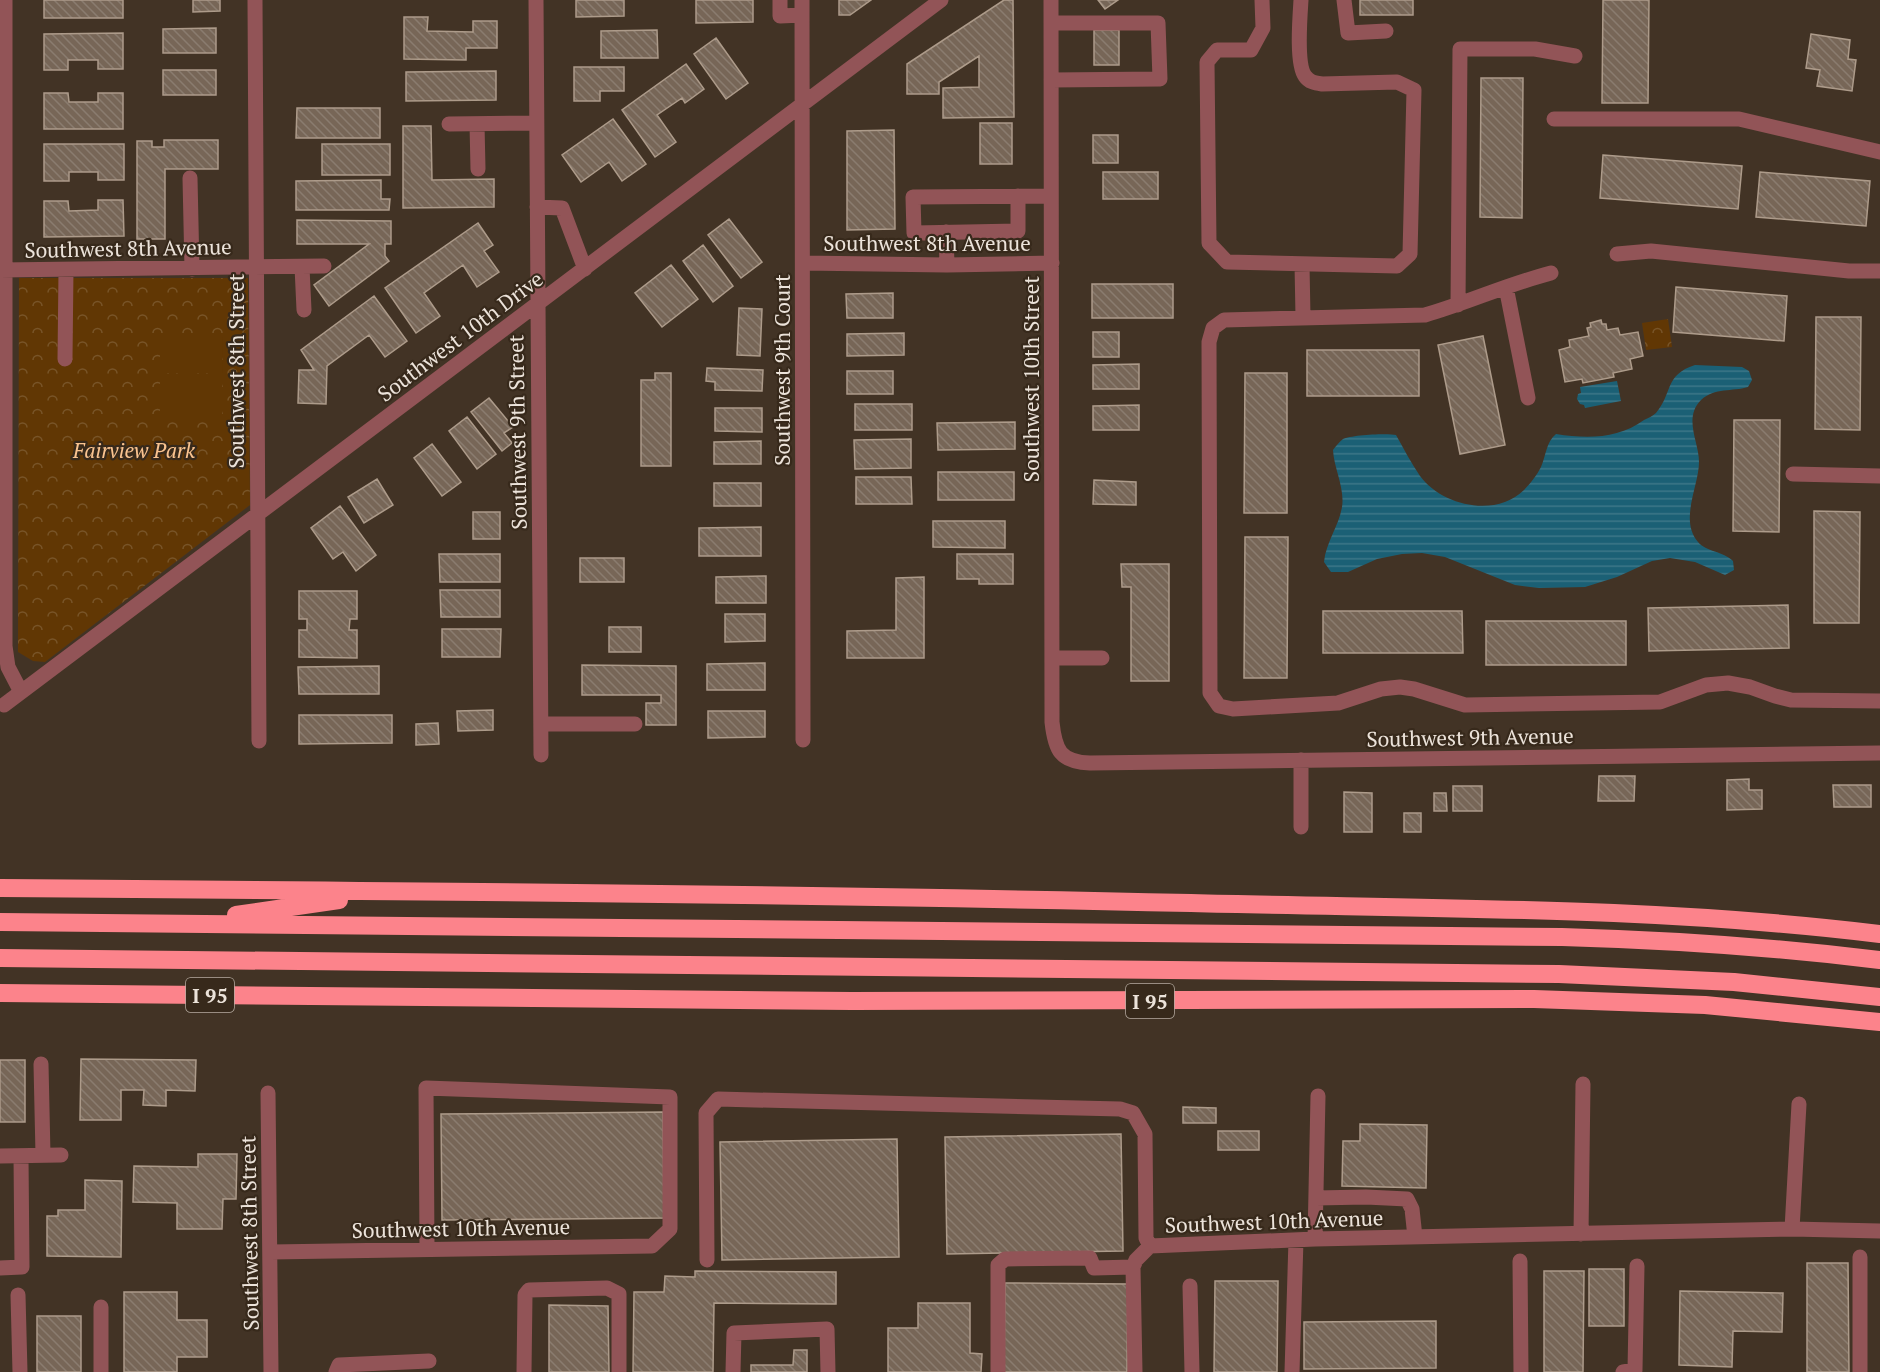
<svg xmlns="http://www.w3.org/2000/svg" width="1880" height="1372" font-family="'PT Serif',serif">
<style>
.park{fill:url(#park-crowns)}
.pitch{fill:#613704}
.water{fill:url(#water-rules)}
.building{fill:url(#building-back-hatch);stroke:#ad9b8a;stroke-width:1.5}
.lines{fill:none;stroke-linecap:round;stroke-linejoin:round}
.minor{stroke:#925457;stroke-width:15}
.highway{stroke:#fc838b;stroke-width:18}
.labels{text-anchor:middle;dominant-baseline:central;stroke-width:4.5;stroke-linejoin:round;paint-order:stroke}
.shield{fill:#37291b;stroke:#b6aba1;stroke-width:1.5}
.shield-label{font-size:20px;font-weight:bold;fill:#ece3da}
.street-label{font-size:21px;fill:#ece3da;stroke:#37291b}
.park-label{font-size:21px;font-style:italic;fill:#fac38f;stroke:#37291b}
</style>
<defs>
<pattern id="park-crowns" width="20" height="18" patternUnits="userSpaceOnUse" patternTransform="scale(1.5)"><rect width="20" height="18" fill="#613704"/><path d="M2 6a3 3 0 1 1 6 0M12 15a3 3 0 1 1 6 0" fill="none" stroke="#785428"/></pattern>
<pattern id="water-rules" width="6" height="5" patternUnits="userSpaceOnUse" patternTransform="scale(1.5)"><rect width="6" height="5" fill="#1b6075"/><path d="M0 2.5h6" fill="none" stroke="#3c7788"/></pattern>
<pattern id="building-back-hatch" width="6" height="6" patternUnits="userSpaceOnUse" patternTransform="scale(1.5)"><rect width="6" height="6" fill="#776657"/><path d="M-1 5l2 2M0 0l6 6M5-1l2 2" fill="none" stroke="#8a7c6f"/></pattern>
</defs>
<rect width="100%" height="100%" fill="#423325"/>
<path class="park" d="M19 278H248L250 505 45 662 33 661 18 652Z
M1668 319 1672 347 1646 350 1642 323Z"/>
<path class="pitch" d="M160 337H223L222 373H160Z
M160 379H222V415H160Z"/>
<path class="water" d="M1695 365 1742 367 1749 371 1752 380 1748 387C1732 392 1715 387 1701 400 1683 418 1699 442 1699 462 1699 486 1679 520 1698 542 1706 552 1723 551 1733 561L1734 570 1725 575 1695 562 1670 558 1652 561 1617 577 1585 587 1539 588 1515 585 1445 557 1422 553 1402 554 1377 559 1348 572H1331L1324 562C1326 542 1339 526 1342 507 1345 488 1334 469 1333 450 1336 446 1339 442 1343 439 1351 435 1387 433 1396 435 1404 449 1411 463 1420 476 1442 506 1496 518 1524 490 1530 484 1537 475 1541 467 1546 456 1546 442 1556 434 1587 439 1618 439 1644 420 1648 418 1653 416 1656 413 1673 393 1664 375 1695 365Z
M1617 381 1621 401 1585 408 1584 405 1580 404 1577 399 1578 394 1581 393 1580 387Z"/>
<path class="building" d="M44 0H123V18H44Z
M193 0H220V11L193 12Z
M576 0H624V16L576 17Z
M696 0H753V22L696 23Z
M839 0H871L850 15H839Z
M1004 0H1013L1014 117 943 118V88L979 87V56L939 82V94H907V64Z
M1098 0H1118L1105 9Z
M1360 0H1413V15H1360Z
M1603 0H1649L1648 103H1602Z
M404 17H428L427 31 473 32V21H497V48H466V60L404 59Z
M216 28V53H163V29Z
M657 30 658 58H601V31Z
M1094 30H1119V65H1094Z
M123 33V69H98V60H68V70H44V34Z
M1811 34 1850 40 1848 59 1856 60 1852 91 1817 86 1820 70 1806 68Z
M716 38 748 83 726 99 694 54Z
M686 64 704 89 685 103 682 98 657 115 676 142 655 157 622 110Z
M574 67H624V91H600V101H574Z
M163 70H216V95H163Z
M496 71V100L406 101V72Z
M1481 78H1523L1522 218 1480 217Z
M44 93H68L69 102H98V93H123V129H44Z
M297 108H380V138H296Z
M613 119 646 164 622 181 609 162 581 182 562 155Z
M980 123H1012V164H980Z
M403 126H431L432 180 494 179V207L403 208Z
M894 130 895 229 847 230V131Z
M1093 135H1118V163H1093Z
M164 140H218V169H165V239H137V141H152V147H164Z
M44 144H124V180H98V172H69V181H44Z
M322 144H390V175H322Z
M1603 155 1742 166 1738 209 1600 198Z
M1103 172H1158V199H1103Z
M1760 172 1870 181 1866 226 1756 217Z
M381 180V199H390L389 210H296V181Z
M98 200H123L124 236 44 237V201H68L69 211 98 210Z
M729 219 762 262 741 278 708 235Z
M297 220 391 221V244H385V256L389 261 329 306 314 285 369 244H297Z
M478 223 493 245 484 251 499 272 477 287 463 265 424 293 440 316 416 333 385 288Z
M703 245 733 286 713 302 683 261Z
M671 265 698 299 662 327 635 293Z
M1092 284H1173V318H1092Z
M1676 287 1787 296 1784 341 1673 332Z
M893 293V318H847L846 294Z
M374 296 407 341 385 357 369 335 327 366 326 404 298 403 299 370H314L301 350Z
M739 308 762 309 760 356 737 355Z
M1816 317H1861L1860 430 1815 429Z
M1601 320 1602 324H1606L1607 330 1618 328 1620 335 1638 332 1643 356 1630 359 1632 369 1613 373 1614 377 1583 383 1582 379 1565 382 1559 350 1570 347 1569 340 1589 336 1587 328 1591 327 1590 323Z
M1093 332H1119V357H1093Z
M904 333V355L847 356V334Z
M1483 336 1505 445 1460 454 1438 345Z
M1307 350H1419V396H1307Z
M1139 364V389H1093V365Z
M707 368 763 370 762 391 715 390V382L706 381Z
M847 371H893V394H847Z
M655 373H671V466H641V380H655Z
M1245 373H1287V513H1244Z
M489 398 513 427 504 433 512 443 502 451 471 412Z
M855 404H912V430H855Z
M1139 405V430H1093V406Z
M715 408H762V432L715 431Z
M467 417 496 454 477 469 449 431Z
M1734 420H1780L1779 532 1733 531Z
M1015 422V449L938 450 937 423Z
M911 439V468L855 469 854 440Z
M761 441V464H714V442Z
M432 444 461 482 442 496 414 458Z
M938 472H1014V500H938Z
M856 477H911L912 504H856Z
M377 479 393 505 364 523 348 497Z
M1094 480 1136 482V505L1093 504Z
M714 483H761V506H714Z
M340 506 376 555 356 571 343 552 333 559 311 528Z
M1814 511 1860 512 1859 623H1814Z
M473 512H500V539H473Z
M933 521H1005V548L933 547Z
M761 527V556H699V528Z
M1245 537H1288L1287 678H1244Z
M439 554H500V582H440Z
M957 554H1013V584H979V579H957Z
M580 558H624V582H580Z
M1121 564H1169V681H1131V587H1122Z
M766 576V603H716V577Z
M924 577V658H847V631L896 630V578Z
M440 590H500V617H441Z
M299 591H357V619H350L349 630H357V658L299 657V630H307V619H299Z
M1788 605 1789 648 1649 651 1648 608Z
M1323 611H1462L1463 653H1323Z
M725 614H765V641L725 642Z
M1486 621H1626V665H1486Z
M609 627H641V652H609Z
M442 629H501L500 657H442Z
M765 663V690H707V664Z
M582 665 676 666V725H646V703H661V695H582Z
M379 666V694H299L298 667Z
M493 710V730L458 731 457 711Z
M708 711H765V737L708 738Z
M299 715H392V743L299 744Z
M438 723 439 744 416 745V724Z
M1599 776H1635L1634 801H1598Z
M1749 779V790H1762V809L1727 810V780Z
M1833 785H1871V807H1834Z
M1453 786H1482V811H1453Z
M1344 792 1372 793V832H1344Z
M1434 793H1446L1447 811H1434Z
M1404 813H1421V832H1404Z
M81 1059 196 1060 195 1091 166 1090V1106L143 1105 144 1090H121V1120H80Z
M0 1060H25V1122H0Z
M1183 1107 1216 1108V1123H1183Z
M663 1112 664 1218 442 1220 441 1114Z
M1360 1124 1427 1125 1426 1188 1342 1186 1343 1141H1360Z
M1218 1131H1259V1150H1218Z
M1121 1134 1123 1251 947 1254 945 1137Z
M897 1139 899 1257 722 1260 720 1142Z
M198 1154H237L236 1199H223L222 1229H177V1203L133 1202 134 1166 198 1167Z
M85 1180 122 1181 121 1257 47 1256V1216H58V1210H85Z
M1807 1263H1848L1849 1372H1807Z
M1589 1269H1624V1326H1589Z
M695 1271 836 1272V1304L714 1303 713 1372H633L634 1292H664L665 1276 695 1277Z
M1544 1271H1584L1583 1372H1544Z
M1215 1281H1278L1277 1372H1214Z
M1005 1283 1128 1284 1127 1372H1004Z
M1680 1291 1783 1293 1782 1332 1733 1331 1732 1367 1679 1365Z
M124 1292H177V1320H207V1357H177V1372H124Z
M918 1303H970V1353L982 1354 981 1372H888V1328H918Z
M549 1305 608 1306 609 1372H549Z
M37 1316H81V1372H37Z
M1436 1321V1368L1304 1369V1322Z
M794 1350H807V1372H751V1365H793Z"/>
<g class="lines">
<path class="minor" d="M5 0V646L8 667 21 692
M255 0 259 741
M536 0 541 755
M780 0V16L802 15
M802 0 803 740
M1051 0 1052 722C1055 750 1060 762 1090 763L1880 753
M1262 0 1263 28 1251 50H1217L1207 62 1209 243 1227 262 1397 266 1410 254 1414 90 1397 82 1322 84C1315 83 1309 82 1305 76 1296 64 1300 16 1301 0
M1344 0 1348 33 1386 31
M1051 23H1158L1160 79 1051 80
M1554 119H1739L1880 152
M449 124 536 123
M477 124 478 169
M190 178 192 269
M1018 196V231L914 233 913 197 1051 196
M537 207 562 208 585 269
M946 232 947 265
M1617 254 1651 251 1849 271H1880
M803 263 947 265 1052 263
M1302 264 1303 317
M302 267 304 310
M0 270 324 266
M1551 273C1508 284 1467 303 1425 315L1224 320 1213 328 1209 342 1210 693 1219 706 1233 709 1338 703 1381 689 1400 687 1414 689 1465 705 1660 702 1706 685 1728 683 1750 687 1775 696 1791 700 1880 701
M1506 287 1528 398
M1458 305 1460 49H1535L1575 56
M65 359 66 270
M1793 474 1880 476
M1052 658H1102
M4 705 941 0
M541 724H635
M1301 760V827
M41 1064 43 1155
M268 1093 271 1372
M0 1156 61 1155
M1316 1198 1366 1197 1407 1199 1412 1209 1415 1237
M1792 1229 1799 1104
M1581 1234 1583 1084
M1315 1239 1318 1096
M271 1252 652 1246 670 1229V1097L426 1088 427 1249
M707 1260 706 1113 718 1099 1120 1109 1133 1113 1145 1134 1146 1238 1150 1246 1315 1239 1792 1229 1880 1231
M1520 1261 1521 1372
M1133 1267 1135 1372
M0 1268 22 1267 21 1156
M1190 1286 1192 1372
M18 1295 20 1372
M101 1307V1372
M336 1372 339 1365 429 1361
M524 1372 525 1295 529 1290 607 1288 619 1294V1372
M733 1372 734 1333 827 1329 828 1372
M998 1372V1265L1005 1259 1090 1258 1094 1268 1133 1267 1136 1260 1150 1246
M1292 1372 1296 1240
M1623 1372 1635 1370 1637 1266
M1860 1372V1257"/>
<path class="highway" d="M0 888C397 891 794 894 1191 903 1421 909 1652 906 1880 934
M236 915 339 900
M0 922 1562 937C1669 940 1774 947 1880 960
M0 958 1559 974 1734 982 1880 997
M0 993 852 1001 1534 999 1705 1005 1880 1022"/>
</g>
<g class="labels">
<g class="shield">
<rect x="186" y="978" width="48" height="34" rx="4.5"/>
<rect x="1126" y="984" width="48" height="34" rx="4.5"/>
</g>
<g class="shield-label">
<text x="210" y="995">I 95</text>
<text x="1150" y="1001">I 95</text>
</g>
<g class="street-label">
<text x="927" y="243">Southwest 8th Avenue</text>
<text transform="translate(128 248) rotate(-1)">Southwest 8th Avenue</text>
<text transform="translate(460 336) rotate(-37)">Southwest 10th Drive</text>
<text transform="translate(782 370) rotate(-90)">Southwest 9th Court</text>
<text transform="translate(236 371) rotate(-90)">Southwest 8th Street</text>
<text transform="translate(1031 379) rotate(-90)">Southwest 10th Street</text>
<text transform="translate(517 432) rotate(-91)">Southwest 9th Street</text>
<text transform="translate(1470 737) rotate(-1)">Southwest 9th Avenue</text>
<text transform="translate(1274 1221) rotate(-2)">Southwest 10th Avenue</text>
<text transform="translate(461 1228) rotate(-1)">Southwest 10th Avenue</text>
<text transform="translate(249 1233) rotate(-91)">Southwest 8th Street</text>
</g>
<g class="park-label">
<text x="134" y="450">Fairview Park</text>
</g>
</g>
</svg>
